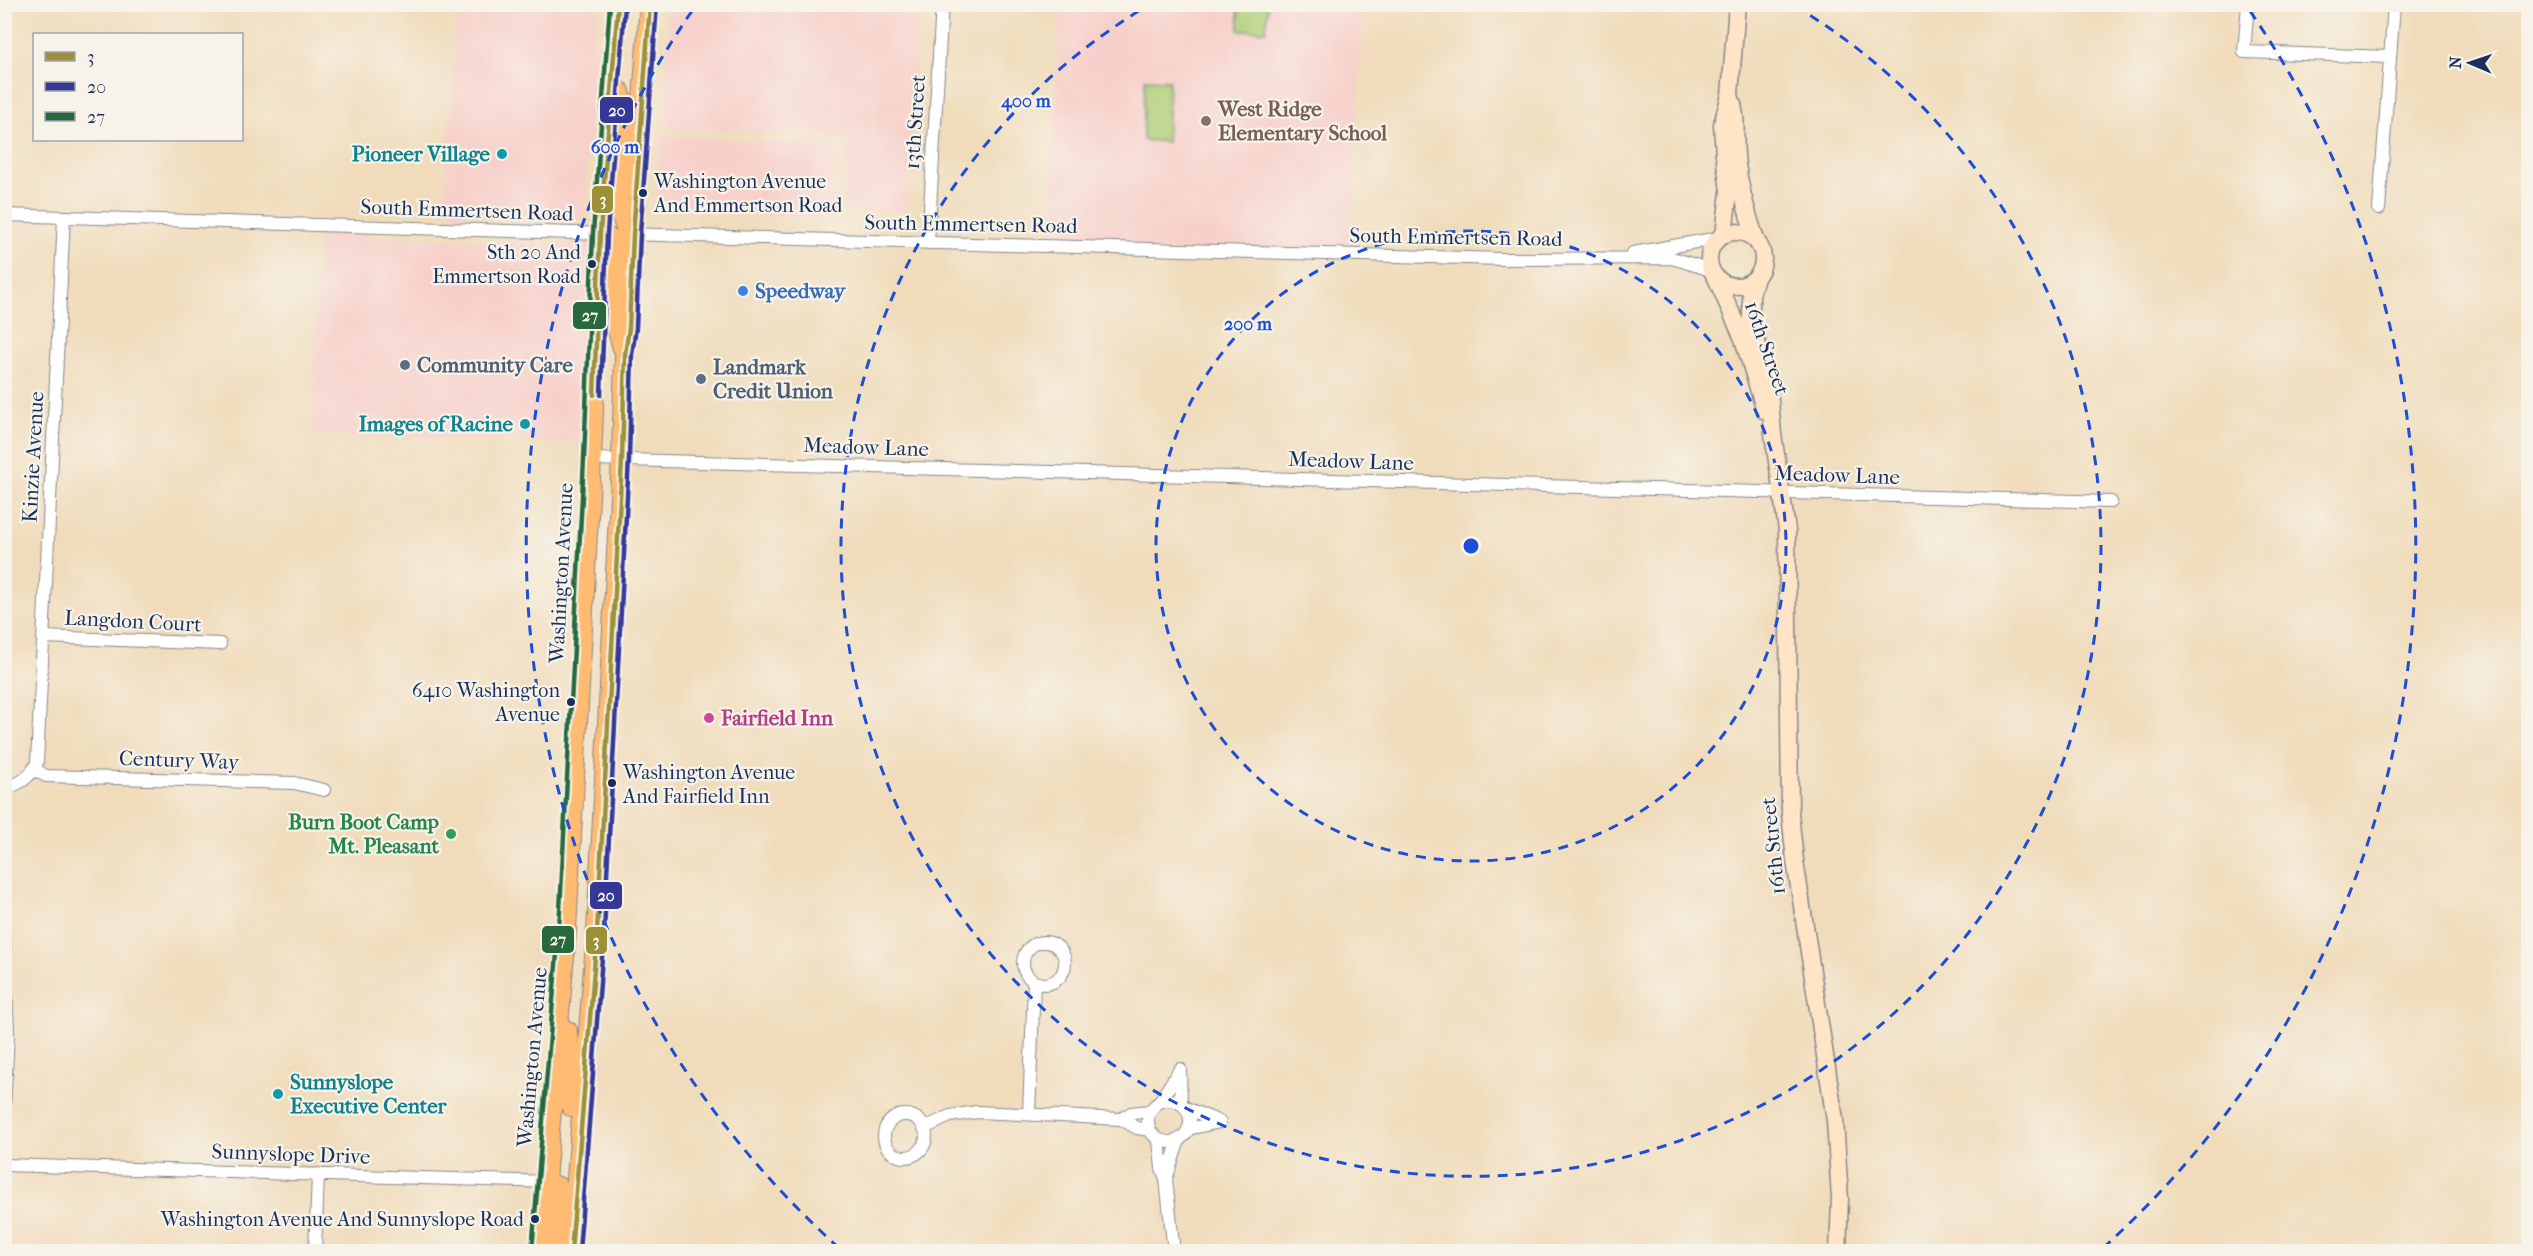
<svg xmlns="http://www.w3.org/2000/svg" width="2533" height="1256" font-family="'IM FELL French Canon',serif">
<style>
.built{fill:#f7d0cb}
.green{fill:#adcd75;stroke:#647e6a;stroke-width:1.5}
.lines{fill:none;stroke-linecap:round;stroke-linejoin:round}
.street-casing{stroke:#86868c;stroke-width:14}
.secondary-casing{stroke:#86868c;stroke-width:19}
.primary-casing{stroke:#86868c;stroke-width:22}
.street{stroke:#fff;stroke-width:12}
.secondary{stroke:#ffe4c6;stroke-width:16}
.primary{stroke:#ffbb71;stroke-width:20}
.bus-1-casing{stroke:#f7f3e8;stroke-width:9}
.bus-2-casing{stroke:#f7f3e8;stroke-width:9}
.bus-3-casing{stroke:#f7f3e8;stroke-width:9}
.bus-1{stroke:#9c9039;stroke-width:4.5}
.bus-2{stroke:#363896;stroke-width:4.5}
.bus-3{stroke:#27693d;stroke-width:4.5}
.ring{fill:none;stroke:#1d4ed8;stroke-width:3;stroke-dasharray:10 8}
.education-dot{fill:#8d6e63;stroke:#f7f3e8;stroke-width:2}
.culture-dot{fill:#0f9aa8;stroke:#f7f3e8;stroke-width:2}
.bus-dot{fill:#1b2f5e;stroke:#f7f3e8;stroke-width:2}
.shop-dot{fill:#3f7fe0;stroke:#f7f3e8;stroke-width:2}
.service-dot{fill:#5c6f8a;stroke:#f7f3e8;stroke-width:2}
.hotel-dot{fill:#d1479c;stroke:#f7f3e8;stroke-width:2}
.leisure-dot{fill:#2e9e5b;stroke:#f7f3e8;stroke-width:2}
.labels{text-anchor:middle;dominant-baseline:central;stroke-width:4.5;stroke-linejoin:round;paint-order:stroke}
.bus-label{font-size:20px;fill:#1b2f5e;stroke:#f7f3e8;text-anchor:end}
.education-label{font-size:21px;font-weight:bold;fill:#785e54;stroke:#f7f3e8;text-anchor:start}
.street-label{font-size:21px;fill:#1b2f5e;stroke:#f7f3e8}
.culture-label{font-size:21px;font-weight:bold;fill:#0d838f;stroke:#f7f3e8;text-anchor:end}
.shop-label{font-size:21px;font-weight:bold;fill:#366cbe;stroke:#f7f3e8;text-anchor:start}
.service-label{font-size:21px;font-weight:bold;fill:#4e5e75;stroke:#f7f3e8;text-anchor:start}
.hotel-label{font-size:21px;font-weight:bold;fill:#b23c85;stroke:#f7f3e8;text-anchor:start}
.leisure-label{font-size:21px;font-weight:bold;fill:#27864d;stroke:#f7f3e8;text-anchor:end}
.centre{fill:#1d4ed8;stroke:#f7f3e8;stroke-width:3}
.ring-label{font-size:18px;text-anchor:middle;font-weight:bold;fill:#1d4ed8;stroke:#f7f3e8;stroke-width:4.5;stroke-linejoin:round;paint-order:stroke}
.line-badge{stroke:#f7f3e8;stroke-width:2}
.badge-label{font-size:16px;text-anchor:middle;font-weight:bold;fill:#fff}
</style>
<rect width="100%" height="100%" fill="#f7f3e8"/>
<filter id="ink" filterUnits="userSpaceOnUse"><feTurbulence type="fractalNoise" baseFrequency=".0167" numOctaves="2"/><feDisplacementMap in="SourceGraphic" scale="12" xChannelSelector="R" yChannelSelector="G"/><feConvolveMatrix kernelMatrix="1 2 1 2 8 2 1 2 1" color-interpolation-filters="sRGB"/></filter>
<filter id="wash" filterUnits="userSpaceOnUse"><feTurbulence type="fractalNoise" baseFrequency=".008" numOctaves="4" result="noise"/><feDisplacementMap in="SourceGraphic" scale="24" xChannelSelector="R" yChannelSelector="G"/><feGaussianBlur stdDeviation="1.35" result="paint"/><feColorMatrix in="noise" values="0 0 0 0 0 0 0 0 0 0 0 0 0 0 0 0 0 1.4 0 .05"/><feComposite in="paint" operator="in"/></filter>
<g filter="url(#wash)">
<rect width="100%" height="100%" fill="#f0dcbb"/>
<path class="built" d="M457 5H598L584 219 444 215Z
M670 5H918L907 212 846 211 844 137 662 128Z
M1060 5H1363L1350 255 1049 246Z
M660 135 835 147 831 219 656 210Z
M600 233 592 443 312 435 319 235 584 244Z"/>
<path class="green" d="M1238 5H1268L1266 31 1239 30Z
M1145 79 1169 80 1167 142 1143 140Z"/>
</g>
<g filter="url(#ink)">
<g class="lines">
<defs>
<path id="street" d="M2248 4 2244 52 2390 57
M2379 209 2394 4
M4 215 606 234
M626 234 1502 259 1672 258 1711 270
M928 243 942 4
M1633 253 1719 238
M591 459 2111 502
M44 637 220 644
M34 769 46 776 294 783 324 790
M4 789C21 783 30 778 37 763L64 217
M4 939 8 1033 4 1109
M1023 963a21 21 0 1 1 42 0a21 21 0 1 1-42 0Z
M1180 1069 1181 1103
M1148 1121a21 21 0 1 1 42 0a21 21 0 1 1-42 0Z
M1160 1101 1180 1069
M1186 1108 1220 1122
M1029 1113 1034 982
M884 1136a21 21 0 1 1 42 0a21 21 0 1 1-42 0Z
M1121 1119 1131 1113 1150 1111
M924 1128 950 1116 977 1112 1121 1119 1137 1128 1150 1130
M1188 1129 1220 1122
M1159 1140 1162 1168 1166 1179 1174 1252
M4 1165 551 1182
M1166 1179 1179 1140
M315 1252 318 1174"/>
<path id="secondary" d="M1730 95C1739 120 1734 131 1736 156 1739 186 1747 214 1757 242
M1709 259a27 27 0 1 1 54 0a27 27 0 1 1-54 0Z
M1724 235 1729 191 1724 155 1722 124 1730 95 1737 4
M1716 278 1743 339 1765 411
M1756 278 1751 295V322L1768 379 1773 434 1787 530 1790 813 1795 861 1835 1120 1840 1199 1838 1252"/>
<path id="primary" d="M620 92 624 149 620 210 626 228 633 234
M600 233 613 241 616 247 615 321 623 348
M567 1031 571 1106
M545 1182 558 1187 560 1191 555 1252
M539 1252 566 930 591 459 600 233 618 4
M571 1252 597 932 622 459 625 354 629 328 633 234 650 4"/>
</defs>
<use href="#street" class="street-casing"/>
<use href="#secondary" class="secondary-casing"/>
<use href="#primary" class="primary-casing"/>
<use href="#street" class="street"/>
<use href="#secondary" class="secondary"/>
<use href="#primary" class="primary"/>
<defs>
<path id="bus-1" d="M594 395 600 233 618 4
M571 1252 597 932 622 459 625 354 629 328 633 234 650 4"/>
<path id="bus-2" d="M601 395 607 233 625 5
M579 1252 604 932 629 459 632 355 636 328 640 234 657 5"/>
<path id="bus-3" d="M532 1251 559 929 584 459 593 233 610 4"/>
</defs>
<use href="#bus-1" class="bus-1-casing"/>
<use href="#bus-2" class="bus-2-casing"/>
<use href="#bus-3" class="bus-3-casing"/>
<use href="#bus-1" class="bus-1"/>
<use href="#bus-2" class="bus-2"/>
<use href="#bus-3" class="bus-3"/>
</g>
</g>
<g class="ring">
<circle cx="1471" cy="546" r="315"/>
<path d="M1795 6A630 630 0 1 1 1147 6"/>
<path d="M839 1248A945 945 0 0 1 692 11M2250 11A945 945 0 0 1 2103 1248"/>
</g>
<circle class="education-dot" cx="1206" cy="121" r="6"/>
<g class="culture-dot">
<circle cx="502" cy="154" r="6"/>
<circle cx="525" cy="424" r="6"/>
<circle cx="278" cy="1094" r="6"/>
</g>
<g class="bus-dot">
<circle cx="643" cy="193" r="5"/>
<circle cx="592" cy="264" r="5"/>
<circle cx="571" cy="702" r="5"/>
<circle cx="612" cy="783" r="5"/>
<circle cx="535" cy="1219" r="5"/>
</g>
<circle class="shop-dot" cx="743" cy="291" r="6"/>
<g class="service-dot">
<circle cx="405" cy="365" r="6"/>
<circle cx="701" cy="379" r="6"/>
</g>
<circle class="hotel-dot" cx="709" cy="718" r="6"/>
<circle class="leisure-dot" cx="451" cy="834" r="6"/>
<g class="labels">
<g class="bus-label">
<text x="654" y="181" text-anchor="start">Washington Avenue<tspan x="654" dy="24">And Emmertson Road</tspan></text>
<text x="581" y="252">Sth 20 And<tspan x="581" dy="24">Emmertson Road</tspan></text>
<text x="560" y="690">6410 Washington<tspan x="560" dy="24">Avenue</tspan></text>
<text x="623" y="772" text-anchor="start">Washington Avenue<tspan x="623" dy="24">And Fairfield Inn</tspan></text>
<text x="524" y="1219">Washington Avenue And Sunnyslope Road</text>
</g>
<g class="education-label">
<text x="1218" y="109">West Ridge<tspan x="1218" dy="24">Elementary School</tspan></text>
</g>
<g class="street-label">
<text transform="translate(915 122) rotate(-86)">13th Street</text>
<text transform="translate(467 210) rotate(2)">South Emmertsen Road</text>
<text transform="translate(971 224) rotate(1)">South Emmertsen Road</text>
<text transform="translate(1456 237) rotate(1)">South Emmertsen Road</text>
<text transform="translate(1767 348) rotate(71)">16th Street</text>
<text transform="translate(866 447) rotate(2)">Meadow Lane</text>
<text transform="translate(33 457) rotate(-87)">Kinzie Avenue</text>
<text transform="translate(1351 461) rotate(2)">Meadow Lane</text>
<text transform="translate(1837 475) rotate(2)">Meadow Lane</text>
<text transform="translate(561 573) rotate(-87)">Washington Avenue</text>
<text transform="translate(133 621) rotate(3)">Langdon Court</text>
<text transform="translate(179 760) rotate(2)">Century Way</text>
<text transform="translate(1773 846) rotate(-96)">16th Street</text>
<text transform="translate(532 1057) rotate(-85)">Washington Avenue</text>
<text transform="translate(291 1154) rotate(2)">Sunnyslope Drive</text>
</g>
<g class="culture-label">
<text x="490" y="154">Pioneer Village</text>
<text x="513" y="424">Images of Racine</text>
<text x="290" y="1082" text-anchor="start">Sunnyslope<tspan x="290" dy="24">Executive Center</tspan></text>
</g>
<g class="shop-label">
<text x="755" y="291">Speedway</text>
</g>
<g class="service-label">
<text x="417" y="365">Community Care</text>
<text x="713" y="367">Landmark<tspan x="713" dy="24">Credit Union</tspan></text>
</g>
<g class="hotel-label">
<text x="721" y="718">Fairfield Inn</text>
</g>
<g class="leisure-label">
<text x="439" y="822">Burn Boot Camp<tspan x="439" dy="24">Mt. Pleasant</tspan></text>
</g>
</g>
<circle cx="1471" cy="546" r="9" class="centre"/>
<g class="ring-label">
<text x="1026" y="107">400 m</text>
<text x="615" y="153">600 m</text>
<text x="1248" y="330">200 m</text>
</g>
<g class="line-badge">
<rect x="599" y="96" width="35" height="28" rx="6" fill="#363896"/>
<rect x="591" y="185" width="23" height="29" rx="6" fill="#9c9039"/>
<rect x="572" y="301" width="35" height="29" rx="6" fill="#27693d"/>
<rect x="589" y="881" width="34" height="29" rx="6" fill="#363896"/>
<rect x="541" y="925" width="34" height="29" rx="6" fill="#27693d"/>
<rect x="585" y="926" width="23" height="29" rx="6" fill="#9c9039"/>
</g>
<g class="badge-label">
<text x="617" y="116">20</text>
<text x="603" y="205">3</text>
<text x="590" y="321">27</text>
<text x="606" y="901">20</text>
<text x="558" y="945">27</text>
<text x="596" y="946">3</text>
</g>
<rect width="2533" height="1256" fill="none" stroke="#f7f3e8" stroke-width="24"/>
<rect x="33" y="33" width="210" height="108" fill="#f7f3e8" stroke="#9fa5b1" stroke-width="1.5"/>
<rect x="45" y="52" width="30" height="9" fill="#9c9039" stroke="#9fa5b1" stroke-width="1.5"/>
<text x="87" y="63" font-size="18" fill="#1b2f5e">3</text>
<rect x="45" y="82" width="30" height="9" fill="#363896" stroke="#9fa5b1" stroke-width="1.5"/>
<text x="87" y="93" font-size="18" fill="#1b2f5e">20</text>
<rect x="45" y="112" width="30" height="9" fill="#27693d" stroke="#9fa5b1" stroke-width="1.5"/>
<text x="87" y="123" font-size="18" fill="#1b2f5e">27</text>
<g transform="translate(2470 63) rotate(272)" stroke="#f7f3e8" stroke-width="4.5" paint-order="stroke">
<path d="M0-4.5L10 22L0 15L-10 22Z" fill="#1b2f5e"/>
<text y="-9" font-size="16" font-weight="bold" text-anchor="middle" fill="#1b2f5e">N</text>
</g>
</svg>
